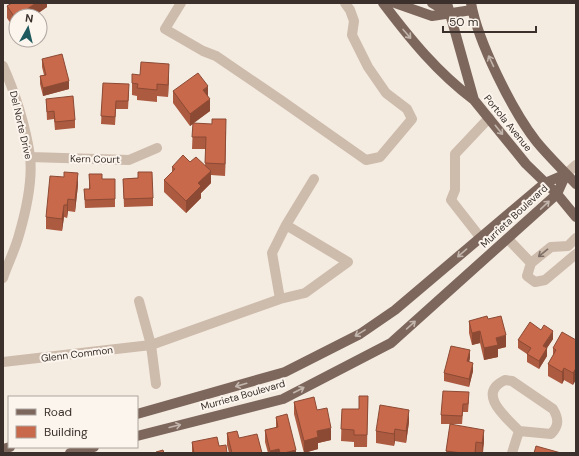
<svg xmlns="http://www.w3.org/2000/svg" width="579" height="456" font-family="'DM Sans',sans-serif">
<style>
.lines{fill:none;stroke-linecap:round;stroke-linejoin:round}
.minor{stroke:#cdbbac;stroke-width:10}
.major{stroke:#7d675c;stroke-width:10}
.wall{fill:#ac5a40}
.shaded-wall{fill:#8c4a34}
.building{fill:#c8694b;stroke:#8c4a34}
.oneway{stroke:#c2b5ac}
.oneway2{stroke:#7d6f65}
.labels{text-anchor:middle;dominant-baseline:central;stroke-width:4;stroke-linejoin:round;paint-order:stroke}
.street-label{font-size:10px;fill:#3b302b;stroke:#fbf5ee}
</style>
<rect width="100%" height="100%" fill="#f4ebe1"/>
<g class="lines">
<path class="minor" d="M181 3 165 29 203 51 216 56 282 101 366 160 380 157 412 119 407 109 386 93 368 67 352 35 354 21 350 10 345 3
M3 66C15 92 26 128 30 156 33 182 26 211 19 235 15 250 8 263 3 278
M30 157 129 160 157 148
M566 174 576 165
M480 237 451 200 455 190V154L489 118
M576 238 568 246 551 247 531 263 527 276 535 282 545 280 576 254
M508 239 531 263
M280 299 272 253 286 225 314 179
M139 301 151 345 156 384
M3 362 151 345 280 299 305 293 348 262 286 225
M505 380 512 381 553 409C559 419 559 426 551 434L519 431C506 417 476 394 505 380Z
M512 453 519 431"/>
<path class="major" d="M383 3C411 40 437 72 474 100
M395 3 432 16 472 10
M432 3 449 13
M447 3 474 100 526 164 557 194 576 217
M471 3C478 42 512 110 536 141 548 156 563 170 576 184
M137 414 285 372 360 334 395 310 545 183 566 174
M137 436 283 399 391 343 557 194 566 174
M3 449 10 447
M70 453 94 447"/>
</g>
<path class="wall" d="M47 3V7L34 16H16V29L15 30 7 18V6Z
M42 59 69 89 43 96 40 84V76L44 75 42 67Z
M169 76 168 97 157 96V102L137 100V96L132 95V83Z
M103 83 129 92 128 109H116L115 125 101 124Z
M173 91 208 96 210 111 193 123 226 131 225 176 211 175V183L201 193V198L186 213 164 192V180L172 172V167L190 162 205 166 206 149H192L193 124 190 126 173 103Z
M46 99 75 120V128L55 130 54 119 47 120Z
M89 174 102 179 115 199V207L85 208 84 189H89Z
M138 178 153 198V206L124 207 123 179Z
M78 185 75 212 68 211 67 218 64 217 62 231 46 229V217Z
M488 319 506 347 498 349V357L484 360 480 343 472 345 469 333V321Z
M553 339 547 348V356L539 369 527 362V354L518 348V340Z
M576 340 573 385 564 380 562 384 548 376V364L553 356V348Z
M470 358 469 362 473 371 469 387 444 381V373Z
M368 396 367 447H354V442L341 441 342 409H359Z
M469 400 468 412H463L462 424H441V415Z
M294 402 331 440 318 443V449L304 453 294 414Z
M276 417 296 453H268L265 442V430L276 428Z
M409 422 406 443 395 441 394 446 376 443V431Z
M450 424 484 442 483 453H446Z
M227 433 239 438 262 453H229L227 445Z
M192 442 219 446 227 453H192Z"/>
<path class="shaded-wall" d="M36 3H47V7L34 16H17Z
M16 17V29L15 30V18Z
M169 64V76L168 97V85Z
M69 81V89L43 96V88Z
M208 86V98L203 90Z
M210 99V111L190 126V114Z
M226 119V131L225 176V164Z
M211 171V183L201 193V198L186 213V201L198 183Z
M78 173V185L75 212V200Z
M68 199V211L67 218V205Z
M64 205V217L62 231V219Z
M480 331V343L472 345V333Z
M553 331V339L547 348V356L539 369V361L543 346Z
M506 335V347L498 349V357L484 360V348L496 338Z
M470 350V358L467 369V361Z
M473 363V371L469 387V379Z
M564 368V380L562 384V372Z
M576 368V380L573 385V373Z
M409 410V422L406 443V431Z
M331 428V440L318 443V449L304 453V441L317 431Z
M395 429V441L394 446V434Z
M484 430V442L482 453V443Z
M476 442V453H475Z
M279 449V453H270V451Z
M296 450V453H284Z"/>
<path class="building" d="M12 3H36L17 16H16L15 18 7 6Z
M62 54 69 81 43 88 40 76 46 75 42 59Z
M141 62 169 64 168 85 157 84V90L137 88 138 84 132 83V74L140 75Z
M198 73 208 86 203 90 210 99 190 114 173 91Z
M103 83 129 84 128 101H116L115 117 101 116Z
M73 96 75 120 55 122 54 111 47 112 46 99Z
M212 119H226L225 164 205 163 206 137H192L193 123 212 124Z
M183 155 190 162 196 157 211 171 198 183 201 186 186 201 164 180 175 169 172 167Z
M64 172 78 173 75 200 68 199 67 205H64L62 219 46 217 50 176 64 177Z
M138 172H152L153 198 124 199 123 179 138 178Z
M89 174H102V179H115V199L85 200 84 189H90Z
M487 316 488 319 501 316 506 335 496 338 498 345 484 348 480 331 472 333 469 321Z
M530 322 541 330 544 325 553 331 543 346 547 348 539 361 527 354 531 348 518 340Z
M562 332 576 340V368L573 373 564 368 562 372 548 364 556 350 553 348Z
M451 346 470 350 467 361 473 363 469 379 444 373Z
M443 391 469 392 468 404H463L462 416 441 415Z
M359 396H368L367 435H354V430L341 429 342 409H359Z
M314 397 317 410 327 408 331 428 317 431 318 437 304 441 294 402Z
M380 405 409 410 406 431 395 429 394 434 376 431Z
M287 414 296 450 284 453H280L279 449 270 451 265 430 278 427 276 417Z
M450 424 484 430 482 443 476 442 475 453H462L446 451Z
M237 431 239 438 257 434 262 453H232L227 433Z
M217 437 219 446 226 445 227 453H194L192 442Z
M536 446 561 453H534Z
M163 450 164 453H156V452Z"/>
<defs><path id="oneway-shaft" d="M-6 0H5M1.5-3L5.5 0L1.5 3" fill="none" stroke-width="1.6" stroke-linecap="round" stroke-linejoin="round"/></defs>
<g class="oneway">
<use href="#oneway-shaft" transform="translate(407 34) rotate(49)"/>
<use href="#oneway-shaft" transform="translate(491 61) rotate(-115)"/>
<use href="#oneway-shaft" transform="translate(499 130) rotate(51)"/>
<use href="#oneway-shaft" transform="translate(545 205) rotate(-43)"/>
<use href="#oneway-shaft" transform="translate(462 253) rotate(139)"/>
<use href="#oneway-shaft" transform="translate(411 325) rotate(-42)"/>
<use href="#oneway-shaft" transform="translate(360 333) rotate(149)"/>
<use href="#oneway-shaft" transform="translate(241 385) rotate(164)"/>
<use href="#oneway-shaft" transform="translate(299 390) rotate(-27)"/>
<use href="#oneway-shaft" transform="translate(175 426) rotate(-14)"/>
</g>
<use class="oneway2" href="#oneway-shaft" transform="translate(543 253) rotate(141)"/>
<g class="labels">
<g class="street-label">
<text transform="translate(508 123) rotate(51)">Portola Avenue</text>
<text transform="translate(21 125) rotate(77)">Del Norte Drive</text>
<text transform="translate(95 159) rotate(1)">Kern Court</text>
<text transform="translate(514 216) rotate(-43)">Murrieta Boulevard</text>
<text transform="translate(77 354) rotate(-7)">Glenn Common</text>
<text transform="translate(243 395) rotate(-16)">Murrieta Boulevard</text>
</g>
</g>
<rect width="579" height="456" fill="none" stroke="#3b302b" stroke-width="8"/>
<rect x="8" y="396" width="130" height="52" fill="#fbf5ee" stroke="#aea6a0"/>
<rect x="16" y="409" width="20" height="6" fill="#7d675c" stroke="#aea6a0"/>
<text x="44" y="416" font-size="12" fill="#3b302b">Road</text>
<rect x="16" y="426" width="20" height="12" fill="#c8694b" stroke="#aea6a0"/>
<text x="44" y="436" font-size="12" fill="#3b302b">Building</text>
<g transform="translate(28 28) rotate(8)"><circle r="19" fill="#fbf5ee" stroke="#aea6a0"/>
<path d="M0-3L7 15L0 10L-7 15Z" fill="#1f5a5e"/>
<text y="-6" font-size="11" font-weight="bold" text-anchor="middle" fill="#3b302b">N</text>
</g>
<path d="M443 26v6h93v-6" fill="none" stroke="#3b302b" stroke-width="2"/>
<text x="449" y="26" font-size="12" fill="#3b302b" stroke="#fbf5ee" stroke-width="3" paint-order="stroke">50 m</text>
</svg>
